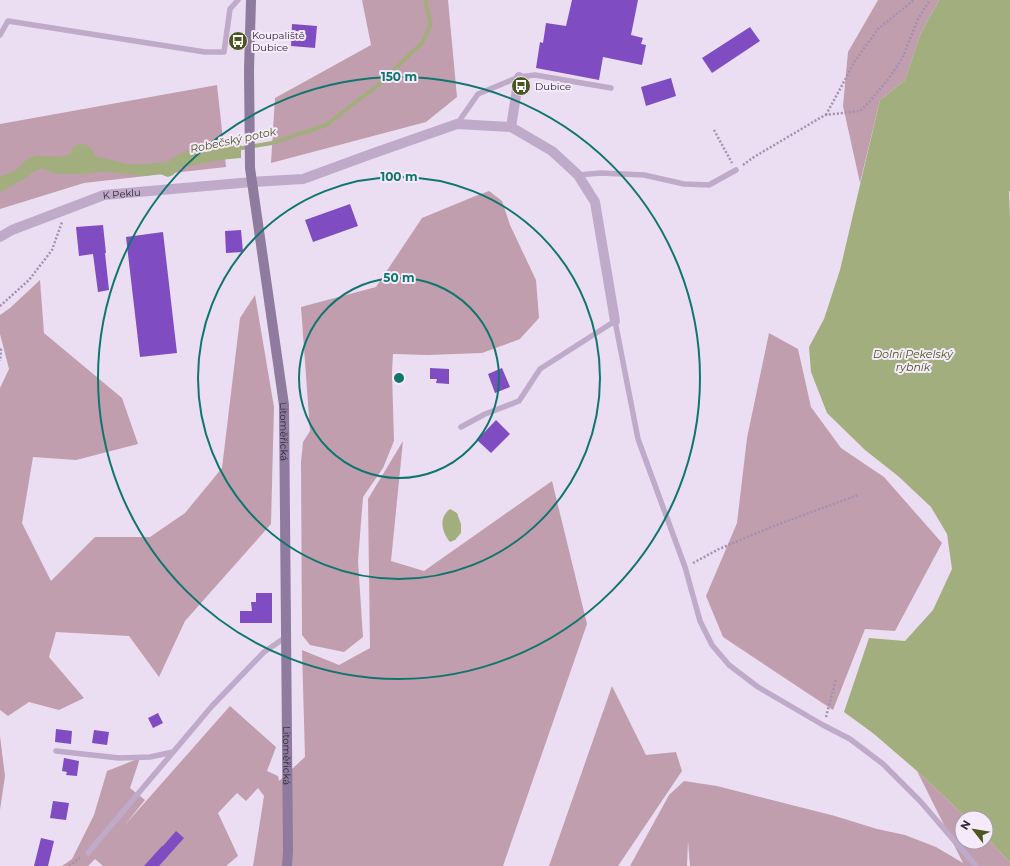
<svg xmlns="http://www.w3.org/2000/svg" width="1010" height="866" font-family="Montserrat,sans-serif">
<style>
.green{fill:#c09eae}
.water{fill:#a3ae7e}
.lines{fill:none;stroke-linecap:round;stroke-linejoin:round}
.stream{stroke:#a3ae7e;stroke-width:4}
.building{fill:#7f4cc2}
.path{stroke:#a490b0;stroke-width:2.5;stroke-dasharray:2 2;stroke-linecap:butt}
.lane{stroke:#bfaaca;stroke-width:5.5}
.street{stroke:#bfaaca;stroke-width:10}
.secondary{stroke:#8e7b9d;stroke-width:10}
.ring{fill:none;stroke:#0f766e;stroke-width:2}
.labels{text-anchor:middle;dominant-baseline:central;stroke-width:4;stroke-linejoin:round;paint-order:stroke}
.poi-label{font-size:10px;fill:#302937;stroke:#f5eaf9;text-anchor:start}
.street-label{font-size:10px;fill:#302937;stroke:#f5eaf9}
.water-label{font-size:11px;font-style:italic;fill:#495820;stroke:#f5eaf9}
.centre{fill:#0f766e;stroke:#f5eaf9;stroke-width:2}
.ring-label{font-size:12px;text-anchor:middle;font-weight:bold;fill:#0f766e;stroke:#f5eaf9;stroke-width:4;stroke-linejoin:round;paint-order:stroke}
</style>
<rect width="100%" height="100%" fill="#ecdef2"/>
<path class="green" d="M362 0H448L457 97 426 122 271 163 275 98 371 45Z
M878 0H939L920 35 905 80 880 100 860 183 843 106 848 52Z
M217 85 226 167 84 183 0 209V124Z
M489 191 502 201 510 225 536 280 539 318 520 339 482 353 428 355 393 354 392 372 394 441 383 468 363 497 358 561 363 637 344 652 310 645 302 635 301 462 303 442 310 431 301 307 376 287 422 218 473 197Z
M40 280 44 333 122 398 138 444 76 460 33 457 22 523 51 581 95 537H150L185 513 222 468 240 318 255 295 274 407 271 524 185 621 159 677 129 636 56 632 49 657 84 698 59 710 29 702 8 716 0 710V388L9 369 0 334V315L10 308Z
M769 333 798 349 811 407 841 448 884 477 942 543 895 631 865 629 833 710 723 637 706 596 737 523 747 438Z
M403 441 391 561 424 571 552 481 587 624 503 866H253L264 796 258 788 246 801 237 793 218 813 238 856 226 866H103L95 859 88 866H62L72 859 94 815 107 771 140 758 130 788 145 800 124 826 230 706 276 747 267 771 278 776 279 781 305 757 302 650 339 665 370 648 368 499Z
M612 686 646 755 676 752 682 771 618 866H549Z
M0 736 5 776 0 810Z
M917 771 967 818H962V842H986V837L1010 862V866H690L688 841 687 866H630L669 795 684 781 717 786 835 816 877 829 905 835 936 847 963 863Z"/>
<path class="water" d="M939 0H1010V191H1009L1010 217V862L986 837V818H967L917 771 874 734 844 712 869 638 905 641 933 610 952 569 947 534 931 507 898 476 865 450 827 413 811 372 809 347 824 319 840 270 880 100 905 80 920 35Z
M241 141V158L219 160 180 168 173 175 168 177 160 174 144 176 118 173 108 171 82 174H56L42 168 33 172 26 178 0 192V177C3 176 14 171 17 169 23 164 25 159 32 157 47 152 56 161 70 154 73 145 75 145 85 144L91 148 95 156 98 157 116 161 126 164H146L168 162 176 156 189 150 208 145H226Z
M450 509 457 513 461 524V533L455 540 450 542C442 532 438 518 450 509Z"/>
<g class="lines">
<path class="stream" d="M236 149 272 143 326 125 377 86 422 43 431 24 425 0"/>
</g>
<path class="building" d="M572 0H638L631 35 643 38 641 44 646 45 642 65 603 57 599 80 536 68 540 42 543 43 546 23 566 26Z
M292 24 317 26 315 48 291 46Z
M750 27 760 41 712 73 702 58Z
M671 78 676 96 646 106 641 87Z
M350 204 358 226 313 242 305 220Z
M103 225 106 253H105L109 290 98 292 93 254 79 256 76 227Z
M241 230 243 252 226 253 225 231Z
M163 232 177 353 140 357 126 237Z
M430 368 449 369V384L436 383 437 379H430Z
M502 368 510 387 495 393 488 374Z
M496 420 510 434 491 453 477 440Z
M256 593H272V623H240V611H252L251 602H256Z
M158 713 163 723 153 728 148 718Z
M56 729 72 731 71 744 55 742Z
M94 730 109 732 107 745 92 743Z
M64 758 79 761 77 776 66 775 67 772 62 771Z
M53 801 69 803 66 820 50 818Z
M176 831 184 838 159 866H144L162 846H163Z
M41 838 54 841 48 866H34Z"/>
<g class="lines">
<path class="path" d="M826 115 855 61 878 29 914 0
M714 130 732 163
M743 165 754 157 825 115 860 111 871 100 886 82 902 59 918 19 930 0
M0 306 29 280 52 250 62 222
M0 349 1 350 0 361
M693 563 719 549 771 527 858 495
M826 717 836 679
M69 866 80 858"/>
<path class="lane" d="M0 35 8 21 205 52H224L230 9 238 0
M457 124 478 94 519 77 535 75 611 88
M578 175 601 173 644 175 684 184 709 185 736 170
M461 427 485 414 519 401 540 369 615 321 638 439 685 567 700 621 712 645 729 665 758 687 823 725 850 739 883 764 920 801 976 866
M56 751 119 758 150 757 173 752
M88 853 212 706 264 652 286 637"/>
<g class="street">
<path d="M511 127 519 77"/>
<path id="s1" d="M0 237 12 230 104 195 252 182 303 179 374 153 457 124 511 127 552 151 578 175 595 202 615 321"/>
</g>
<path class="secondary" id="s2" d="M251 0 249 70 250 168 284 405 288 851 287 866"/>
</g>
<g class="ring">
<circle cx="399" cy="378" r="100"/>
<circle cx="399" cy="378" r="201"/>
<circle cx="399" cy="378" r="301"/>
</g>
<defs>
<symbol id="bus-disc" viewBox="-11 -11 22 22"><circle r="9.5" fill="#495820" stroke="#f5eaf9"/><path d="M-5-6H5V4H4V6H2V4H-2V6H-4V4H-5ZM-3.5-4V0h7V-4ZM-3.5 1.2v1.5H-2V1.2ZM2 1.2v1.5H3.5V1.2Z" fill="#fff"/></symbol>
</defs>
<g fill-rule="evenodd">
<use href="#bus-disc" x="227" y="30" width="22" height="22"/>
<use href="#bus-disc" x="510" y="75" width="22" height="22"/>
</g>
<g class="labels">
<g class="poi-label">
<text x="252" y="35">Koupaliště<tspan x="252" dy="12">Dubice</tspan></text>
<text x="535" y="86">Dubice</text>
</g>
<g class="street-label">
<text stroke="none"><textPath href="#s1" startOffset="130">K Peklu</textPath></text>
<text stroke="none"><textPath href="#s2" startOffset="434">Litoměřická</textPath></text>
<text stroke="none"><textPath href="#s2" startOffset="758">Litoměřická</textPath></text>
</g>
<g class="water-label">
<text transform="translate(233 140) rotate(-12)">Robečský potok</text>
<text x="913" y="354">Dolní Pekelský<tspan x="913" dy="13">rybník</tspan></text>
</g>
</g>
<circle cx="399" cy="378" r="6" class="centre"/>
<g class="ring-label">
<text x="399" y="81">150 m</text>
<text x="399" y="181">100 m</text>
<text x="399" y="282">50 m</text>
</g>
<g transform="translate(974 830) rotate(301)"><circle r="19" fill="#f5eaf9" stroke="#a69dab"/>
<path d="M0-3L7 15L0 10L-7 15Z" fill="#495820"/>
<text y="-6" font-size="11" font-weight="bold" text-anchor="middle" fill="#302937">N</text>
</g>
</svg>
